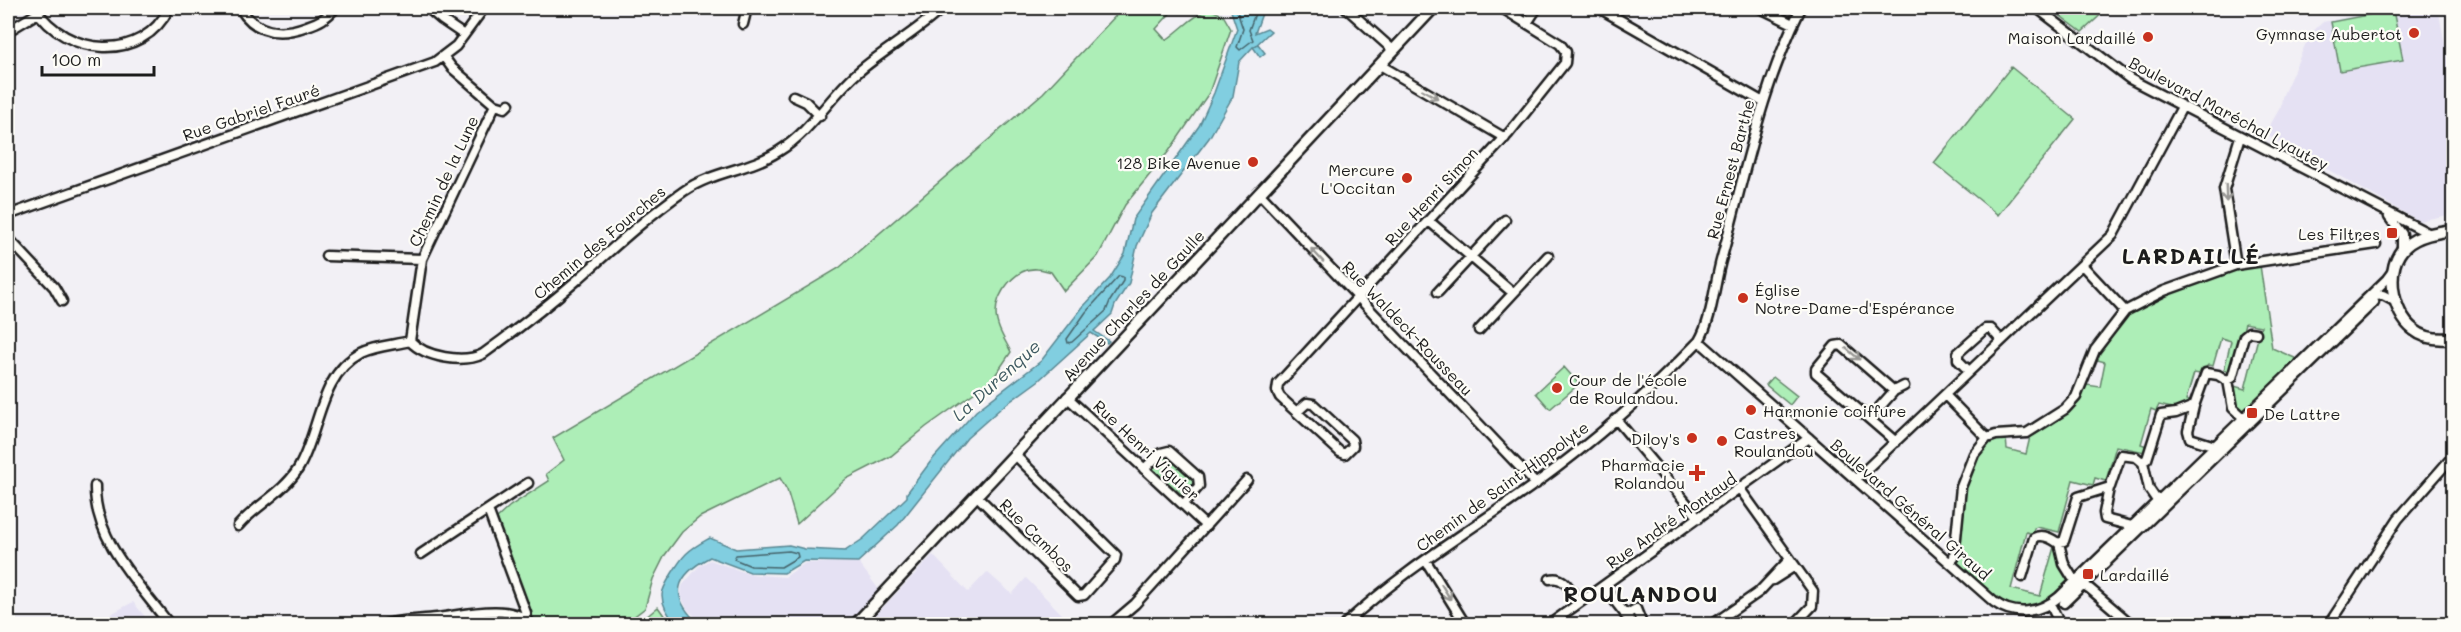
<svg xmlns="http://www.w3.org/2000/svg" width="2461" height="632" font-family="Mali,sans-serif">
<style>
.built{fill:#e5e1f3}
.green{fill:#adeeb7;stroke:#64856a;stroke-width:1.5}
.water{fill:#81cee0;stroke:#598792;stroke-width:1.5}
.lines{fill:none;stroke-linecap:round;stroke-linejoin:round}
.shore{stroke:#44636a;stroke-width:1.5}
.minor-casing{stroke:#1c1c1c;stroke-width:13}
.major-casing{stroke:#1c1c1c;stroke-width:15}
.minor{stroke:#fdfcf7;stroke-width:8}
.major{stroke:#fdfcf7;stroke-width:10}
.oneway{stroke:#989794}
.poi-dot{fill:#c8321e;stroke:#fdfcf7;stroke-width:2}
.labels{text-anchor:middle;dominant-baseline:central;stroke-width:4.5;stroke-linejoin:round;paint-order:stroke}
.poi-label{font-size:16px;fill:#1c1c1c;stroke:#fdfcf7;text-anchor:end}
.street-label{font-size:16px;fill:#1c1c1c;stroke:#fdfcf7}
.water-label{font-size:18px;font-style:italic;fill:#3f5a61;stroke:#fdfcf7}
.district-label{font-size:22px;font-weight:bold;letter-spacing:1.5px;fill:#1c1c1c;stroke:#fdfcf7}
</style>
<rect width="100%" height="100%" fill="#f2f0f5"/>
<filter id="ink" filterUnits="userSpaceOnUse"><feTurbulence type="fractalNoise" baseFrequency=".0167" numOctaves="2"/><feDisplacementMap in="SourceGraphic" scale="12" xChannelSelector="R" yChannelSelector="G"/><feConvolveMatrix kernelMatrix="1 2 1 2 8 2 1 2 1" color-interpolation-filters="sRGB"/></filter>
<g filter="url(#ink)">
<path class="built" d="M2394 8H2438L2453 88V214L2419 221 2265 134 2281 106 2282 97 2310 34 2323 22Z
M933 555 968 592 987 572 1012 594 1026 578 1072 624H867Z
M710 560 749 574 785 577 805 563 858 562 880 591 849 624H703L687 609 681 596 682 586 699 566Z
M133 602 151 624H113L109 615Z"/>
<path class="green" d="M1123 8H1175L1156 29 1166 40C1181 30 1192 16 1209 9L1223 15 1231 29 1209 93 1169 151 1125 205 1098 256 1064 291 1051 272C1047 271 1042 269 1037 269 1016 267 996 293 996 313 996 327 1005 340 1011 352L992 380 926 427 891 456 846 479 797 524 787 490 780 478 700 517 682 532 665 555 653 579 645 608 624 624H536L531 619 497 518 510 506 549 481 546 474 564 460 553 438 839 268 1043 93Z
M2050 8H2108L2082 32Z
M2393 10 2403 60 2340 71 2331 22Z
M2011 67 2075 119 1998 215 1934 163Z
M2260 265 2272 348 2297 359 2244 411 2235 402 2234 386 2245 389 2261 326 2245 323 2231 372 2224 370 2231 341 2221 338 2213 366 2208 365 2200 374 2194 373 2186 400 2192 402 2176 409 2159 405 2156 411 2151 409 2141 444 2147 446 2145 452 2116 446 2107 477 2109 482 2095 478 2093 485 2073 480 2059 532 2037 527 2034 528 2033 534 2026 532 2011 589 2040 596 2054 547 2062 569 2072 581C2020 631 2000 602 1956 564L1964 488 1974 460 1989 441 2006 438 2007 449 2026 454 2030 437C2060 421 2069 414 2087 385L2100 387 2105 362 2094 359C2103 345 2112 329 2124 318 2154 291 2221 273 2260 265Z
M1564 367 1579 384 1550 409 1536 393Z
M1773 377 1797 396 1790 405 1766 385Z
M1162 455H1169L1195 479 1196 485 1185 497 1151 468Z
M658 607 670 624H638Z"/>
<path class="water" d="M1230 8H1264L1255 33 1267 28 1271 31 1254 47 1258 44 1265 53 1260 57 1253 47 1239 62 1233 96 1209 138 1152 213 1137 246 1129 283 1115 305 1112 314 1094 331 1109 341 1107 343 1091 333 1038 381 1001 408 967 438 898 525 858 562 804 561 784 573 750 572 710 557C674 576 669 597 699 624H676C669 616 662 606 662 595 662 587 680 560 686 554 693 547 701 543 710 538L736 549 789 545 805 549 845 551 863 539 907 497V493L931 461 976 411 1041 361 1082 308 1110 278 1125 254 1133 219 1199 126 1214 93 1237 29Z"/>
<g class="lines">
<path class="shore" d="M1236 8 1243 29 1237 47 1240 50 1253 40 1249 30 1257 8
M1119 276 1123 277V281L1110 301 1106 311 1072 342 1068 343 1067 339 1086 312Z
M789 551 797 553 798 557 781 567 751 566 734 559 736 555Z"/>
<defs>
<path id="minor" d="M35 8C66 57 143 63 169 8
M240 8C256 34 280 36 307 26 319 22 327 18 335 8
M428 8 442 20 464 35
M1346 8 1393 50
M1599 8 1763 102
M1760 8 1793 24
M2037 8 2130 79 2430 234
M1527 23 1537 8
M743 24 747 8
M8 31 38 13
M1380 65 1505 138
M793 96 806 102 820 116
M495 105 505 108 509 104
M1259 193 1536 484
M8 215 435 62 456 46 484 8
M2389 217 2402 234V249
M1429 221 1513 293
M8 238 54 287 62 301
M326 256 422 259
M2082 265 2125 311
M2236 265 2224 189 2240 137
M1438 292 1505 220
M2369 297 2383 295 2396 302
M1479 330 1548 256
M410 341C425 357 463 364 483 354 515 331 546 307 576 281 611 250 645 218 684 191 713 171 750 170 779 151 811 131 829 98 856 74 883 50 916 33 942 8
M410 341 422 259 495 105 452 68 444 57
M1699 341 1994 602C2015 617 2040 613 2059 597L2387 279 2393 271
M1969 371 1958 360V353L1985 329H1991L2001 340
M2228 380 2233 408 2247 421
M1894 391 1841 345 1835 346 1816 369V373L1896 442
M1945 395 1987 438
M1067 397 1206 526
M2194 406 2188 431 2190 438 2215 446
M1297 412 1307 403 1313 404 1352 440 1353 446 1345 454 1340 452 1280 397 1277 391 1278 384 1509 133 1565 63 1566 52 1560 44 1502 8
M1870 418 1894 391 1904 386
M1616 419 1699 518
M2143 462 2149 489 2160 505
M1144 469 1161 453 1169 451 1198 477 1199 486 1183 505
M1856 479 2113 235 2182 107
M95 486C94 540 139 584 169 624
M2109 488 2104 513 2105 519 2132 526
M1740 489 1813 591 1812 606 1795 624
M976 495 1078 596 1084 595 1115 560 1116 555 1014 454
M488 510 526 613V619
M238 526C256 505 283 493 298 469 320 433 318 376 361 353 375 346 394 345 410 341
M2059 543 2064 564 2072 577 2090 589 2131 624
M421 554 528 483
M1426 561 1465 624
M1950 562 1954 558 1961 487 1974 454 1987 438 1996 435 2027 433 2065 409 2076 397 2095 350 2125 311 2164 291 2236 265 2376 244
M2022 577 2034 538C2042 533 2051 538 2058 543L2064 541 2078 497 2110 487 2121 455 2136 457 2142 462 2147 459 2161 415 2176 413 2194 406 2206 373 2218 375 2226 380 2232 378 2244 336 2249 332 2256 333
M1550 579C1565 575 1571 592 1579 603
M1773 580 1795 566
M1603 586 1633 624
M2064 603 2374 302
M2050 604 2060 624
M1625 615 1636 609 1642 624
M1115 621 1135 604 1247 480
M386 624C402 620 420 620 437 618 462 615 513 602 531 624
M1227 624H1232
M1345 624C1402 571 1471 530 1535 484 1593 442 1649 393 1699 341 1713 317 1714 284 1722 257 1745 173 1762 86 1801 8
M1550 624 1809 438
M1713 624 1759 592 1790 559
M2329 624 2398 519 2454 455"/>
<path id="major" d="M2454 230C2437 232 2418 235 2406 246 2383 266 2392 314 2414 330 2425 339 2439 340 2454 338
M856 624 1433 8"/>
</defs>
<use href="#minor" class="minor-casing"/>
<use href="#major" class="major-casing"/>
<use href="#minor" class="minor"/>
<use href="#major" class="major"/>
</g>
<defs><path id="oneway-shaft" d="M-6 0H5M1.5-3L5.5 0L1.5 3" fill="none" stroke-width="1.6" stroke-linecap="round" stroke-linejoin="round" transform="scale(1.5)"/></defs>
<g class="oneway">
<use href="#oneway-shaft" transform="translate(1430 94) rotate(29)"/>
<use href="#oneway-shaft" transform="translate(2226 193) rotate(88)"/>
<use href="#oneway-shaft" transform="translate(1317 255) rotate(-133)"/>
<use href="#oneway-shaft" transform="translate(1853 354) rotate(40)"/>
<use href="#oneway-shaft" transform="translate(1446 592) rotate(59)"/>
</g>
</g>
<g class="poi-dot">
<circle cx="2414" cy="33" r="6"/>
<circle cx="2148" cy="37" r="6"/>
<circle cx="1253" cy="162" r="6"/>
<circle cx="1407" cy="178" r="6"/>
<rect x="2386" y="227" width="12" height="12" rx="3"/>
<circle cx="1743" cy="298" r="6"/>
<circle cx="1557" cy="388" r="6"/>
<circle cx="1751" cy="410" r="6"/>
<rect x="2246" y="407" width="12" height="12" rx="3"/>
<circle cx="1692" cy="438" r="6"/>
<circle cx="1722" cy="441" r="6"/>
<path d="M1694 464h6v6h6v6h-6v6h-6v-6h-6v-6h6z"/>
<rect x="2082" y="568" width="12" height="12" rx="3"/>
</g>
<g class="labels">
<g class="poi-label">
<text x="2402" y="33">Gymnase Aubertot</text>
<text x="2136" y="37">Maison Lardaillé</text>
<text x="1241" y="162">128 Bike Avenue</text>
<text x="1395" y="169">Mercure<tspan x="1395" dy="18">L'Occitan</tspan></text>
<text x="2380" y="233">Les Filtres</text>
<text x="1755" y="289" text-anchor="start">Église<tspan x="1755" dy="18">Notre-Dame-d'Espérance</tspan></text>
<text x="1569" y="379" text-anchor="start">Cour de l'école<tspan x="1569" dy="18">de Roulandou.</tspan></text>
<text x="1763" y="410" text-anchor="start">Harmonie coiffure</text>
<text x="2264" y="413" text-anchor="start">De Lattre</text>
<text x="1734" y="432" text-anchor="start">Castres<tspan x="1734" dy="18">Roulandou</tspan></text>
<text x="1680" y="438">Diloy's</text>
<text x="1685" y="464">Pharmacie<tspan x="1685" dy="18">Rolandou</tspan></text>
<text x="2100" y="574" text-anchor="start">Lardaillé</text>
</g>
<g class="street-label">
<text transform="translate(251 112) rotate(-19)">Rue Gabriel Fauré</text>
<text transform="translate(2229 113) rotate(28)">Boulevard Maréchal Lyautey</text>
<text transform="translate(1730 169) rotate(-75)">Rue Ernest Barthe</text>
<text transform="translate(443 181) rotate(-65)">Chemin de la Lune</text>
<text transform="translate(1431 196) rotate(-47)">Rue Henri Simon</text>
<text transform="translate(599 242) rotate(-40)">Chemin des Fourches</text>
<text transform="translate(1133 305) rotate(-47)">Avenue Charles de Gaulle</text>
<text transform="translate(1408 328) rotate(46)">Rue Waldeck-Rousseau</text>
<text transform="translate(1147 450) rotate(43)">Rue Henri Viguier</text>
<text transform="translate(1502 486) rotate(-36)">Chemin de Saint-Hippolyte</text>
<text transform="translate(1911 509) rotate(41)">Boulevard Général Giraud</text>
<text transform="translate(1671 520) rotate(-35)">Rue André Montaud</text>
<text transform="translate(1037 535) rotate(45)">Rue Cambos</text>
</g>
<g class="water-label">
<text transform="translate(996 380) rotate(-42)">La Durenque</text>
</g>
<g class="district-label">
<text x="2191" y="255">LARDAILLÉ</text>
<text x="1641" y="593">ROULANDOU</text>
</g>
</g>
<rect width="2461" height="632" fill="none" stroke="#fdfcf7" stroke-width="30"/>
<rect x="15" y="15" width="2431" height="602" fill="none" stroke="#1c1c1c" stroke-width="2" filter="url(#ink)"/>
<path d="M42 66v9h112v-9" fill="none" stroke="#1c1c1c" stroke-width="3"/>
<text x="51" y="66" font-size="18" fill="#1c1c1c" stroke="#fdfcf7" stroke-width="4.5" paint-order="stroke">100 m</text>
</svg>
